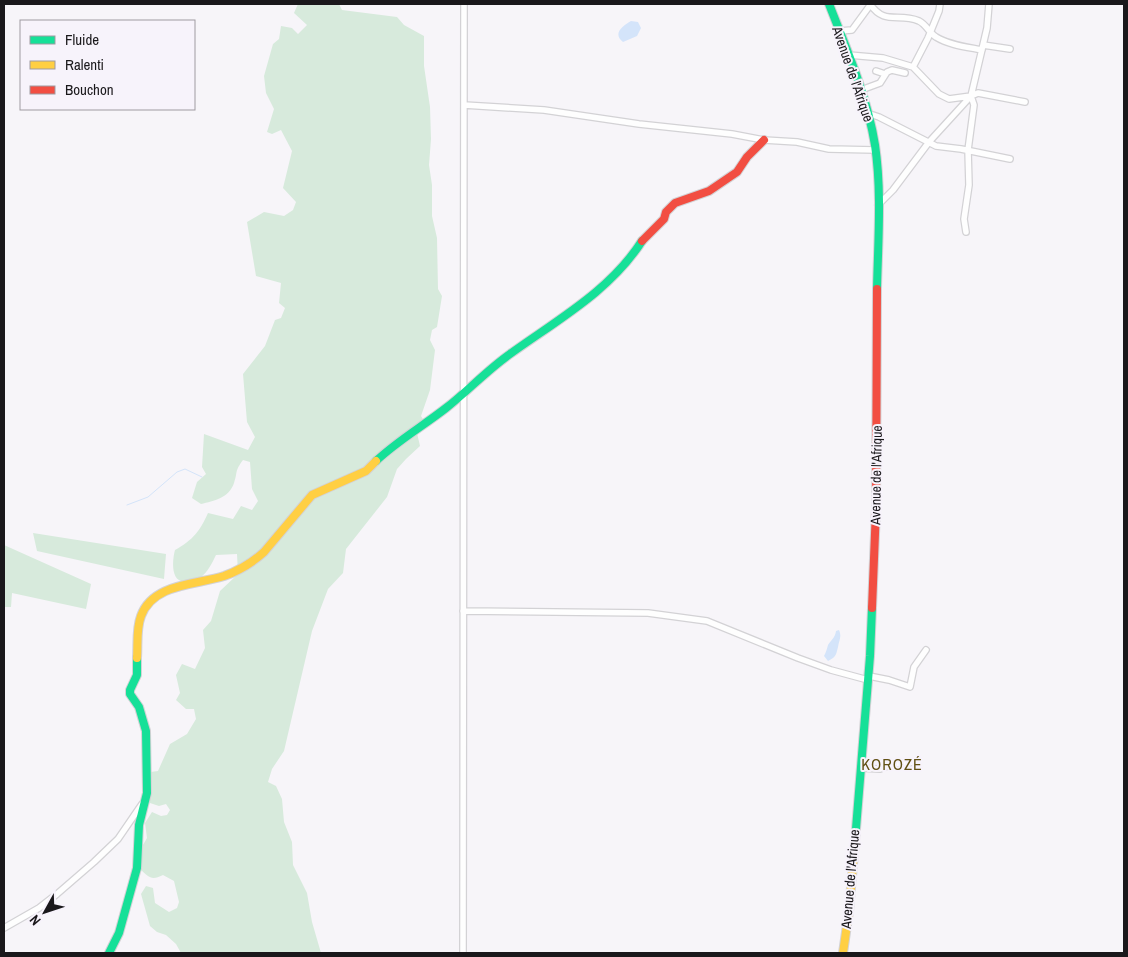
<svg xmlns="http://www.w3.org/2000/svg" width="1128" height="957" font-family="'Archivo Narrow',sans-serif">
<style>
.green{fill:#d7eadc}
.water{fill:#d4e4fa}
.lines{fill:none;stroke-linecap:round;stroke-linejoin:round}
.stream{stroke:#d4e4fa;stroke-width:1}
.street-casing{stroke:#d3d2d5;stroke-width:8}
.fast-casing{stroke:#d3d2d5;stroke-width:10}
.slow-casing{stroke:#d3d2d5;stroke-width:10}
.jam-casing{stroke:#d3d2d5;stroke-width:10}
.street{stroke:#fefefe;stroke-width:5.5}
.fast{stroke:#16e098;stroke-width:8}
.slow{stroke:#ffcf43;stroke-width:8}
.jam{stroke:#f24e42;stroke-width:8}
.labels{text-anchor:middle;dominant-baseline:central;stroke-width:4;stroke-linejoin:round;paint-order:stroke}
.street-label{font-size:14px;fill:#1a181b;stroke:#f7f3fb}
.quarter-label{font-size:16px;letter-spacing:1px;fill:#615114;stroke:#f7f3fb}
</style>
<rect width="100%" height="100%" fill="#f7f5f9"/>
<path class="green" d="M298 4H339L342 10 397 17 404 25 424 36V66L430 107 431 139 429 165 432 185V216L437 238 438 289 442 296 437 327 432 330 430 340 435 350 430 390 421 416 426 424 417 433 420 446 406 459 397 469 387 497 346 549 343 573 328 589 312 631 284 751 272 769 268 782 276 786 282 799 284 822 292 842 293 865 307 893 312 922 321 953H181L176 944 166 935 157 932 150 926 141 894 146 886 153 888 155 903 169 912 177 908 179 902 174 881 163 875C151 881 149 877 140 869V850L147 838 145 823 152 812 161 816 167 815 170 810 166 804 159 806 150 803 143 788V773L158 771 170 744 187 734 196 719 194 709H186L176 700 180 693 176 675 182 664 195 669 205 648 203 630 211 621 220 591 238 574 237 554 216 555C212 563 208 572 200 578 198 580 193 581 189 581 170 586 172 561 175 550 193 540 200 531 208 513L233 519 241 506 252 510 258 501 252 489 250 462 243 460C234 472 238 472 234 483 229 498 214 501 201 504L192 498 197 482 206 474 202 467 204 434 248 450 255 437 247 422 243 374 265 346 275 320 281 318 285 308 279 303 281 283 256 276 247 222 264 212 284 216 293 210 296 202 283 188 292 151 281 130 272 134 267 132 274 109 266 93 264 76 273 44 279 39 281 26 292 28 298 34 307 25 294 13Z
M33 533 166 554 164 579 37 551Z
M4 545 91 584 86 609 12 593 11 607H4Z"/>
<path class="water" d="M631 21 638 22 641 28 637 36 623 42C612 33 623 26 631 21Z
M839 630C842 637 839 640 838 647 836 655 836 657 828 661L824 656C826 652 827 649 828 645 831 640 835 638 836 631Z"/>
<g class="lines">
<path class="stream" d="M127 505 148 497 177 472 185 469 202 477"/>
<defs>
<path id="street" d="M870 4C885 26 898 12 919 21 927 25 929 33 936 37 949 45 967 47 982 50
M839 31 852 30 871 4
M983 45 1010 49
M849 55 883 58 913 67 939 94 949 99 971 96 978 93 1025 102
M913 67 928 38 939 11 940 4
M876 71 885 74
M861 90 880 83 887 72 892 70 905 73
M464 105 544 110 639 124 732 134 764 140 797 142 829 149 875 150
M868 116 873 115 879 117 936 146 961 149 1010 159
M878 205 893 190 929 142 971 96 987 28 989 4
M966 232 964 219 969 185 968 150 974 105 971 96
M463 611 648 613 707 621 798 658 831 670 868 680
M869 676 889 680 910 687 914 667 926 650
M860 768 880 769 892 764 917 762
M4 928 39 908 57 894 94 862 118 839 142 804
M463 953 464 4"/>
<path id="fast" d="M829 4C847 50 867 96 875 145 882 192 878 242 877 289
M376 461C397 441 423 426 446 408 468 391 487 370 510 354 557 320 610 291 642 241
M855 841 870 656 872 608
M109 953 119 933 137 868 139 825 147 793 146 731 139 707 130 694V690L137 675V658"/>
<path id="slow" d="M137 658C138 644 136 629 141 616 153 583 196 585 224 576 238 571 253 562 264 552L312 495 366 471 376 461
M843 953 849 911 855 841"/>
<path id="jam" d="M642 241 664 219 666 212 675 203 709 191 737 172 747 157 764 140
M872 608 876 509 877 289"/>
</defs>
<use href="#street" class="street-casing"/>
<use href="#fast" class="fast-casing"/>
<use href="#slow" class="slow-casing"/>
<use href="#jam" class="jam-casing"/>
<use href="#street" class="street"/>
<use href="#fast" class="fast"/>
<use href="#slow" class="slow"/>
<use href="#jam" class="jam"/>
</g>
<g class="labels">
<g class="street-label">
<text transform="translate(853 74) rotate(71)">Avenue de l'Afrique</text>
<text transform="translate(876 475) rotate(-89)">Avenue de l'Afrique</text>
<text transform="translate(850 879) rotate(-85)">Avenue de l'Afrique</text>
</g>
<g class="quarter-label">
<text x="892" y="764">KOROZÉ</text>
</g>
</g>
<rect width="1128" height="957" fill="none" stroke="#1a181b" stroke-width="10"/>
<rect x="20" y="20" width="175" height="90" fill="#f7f3fb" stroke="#9f9ba1"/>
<rect x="30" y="36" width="25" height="8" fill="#16e098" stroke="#9f9ba1"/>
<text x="65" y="45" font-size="15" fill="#1a181b">Fluide</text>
<rect x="30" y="61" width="25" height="8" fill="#ffcf43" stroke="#9f9ba1"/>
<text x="65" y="70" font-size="15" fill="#1a181b">Ralenti</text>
<rect x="30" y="86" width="25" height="8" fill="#f24e42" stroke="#9f9ba1"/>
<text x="65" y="95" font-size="15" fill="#1a181b">Bouchon</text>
<g transform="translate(45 912) rotate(230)" stroke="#f7f3fb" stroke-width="4" paint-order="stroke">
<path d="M0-4L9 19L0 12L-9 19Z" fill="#1a181b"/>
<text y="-8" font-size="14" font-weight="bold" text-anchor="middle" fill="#1a181b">N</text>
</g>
</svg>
